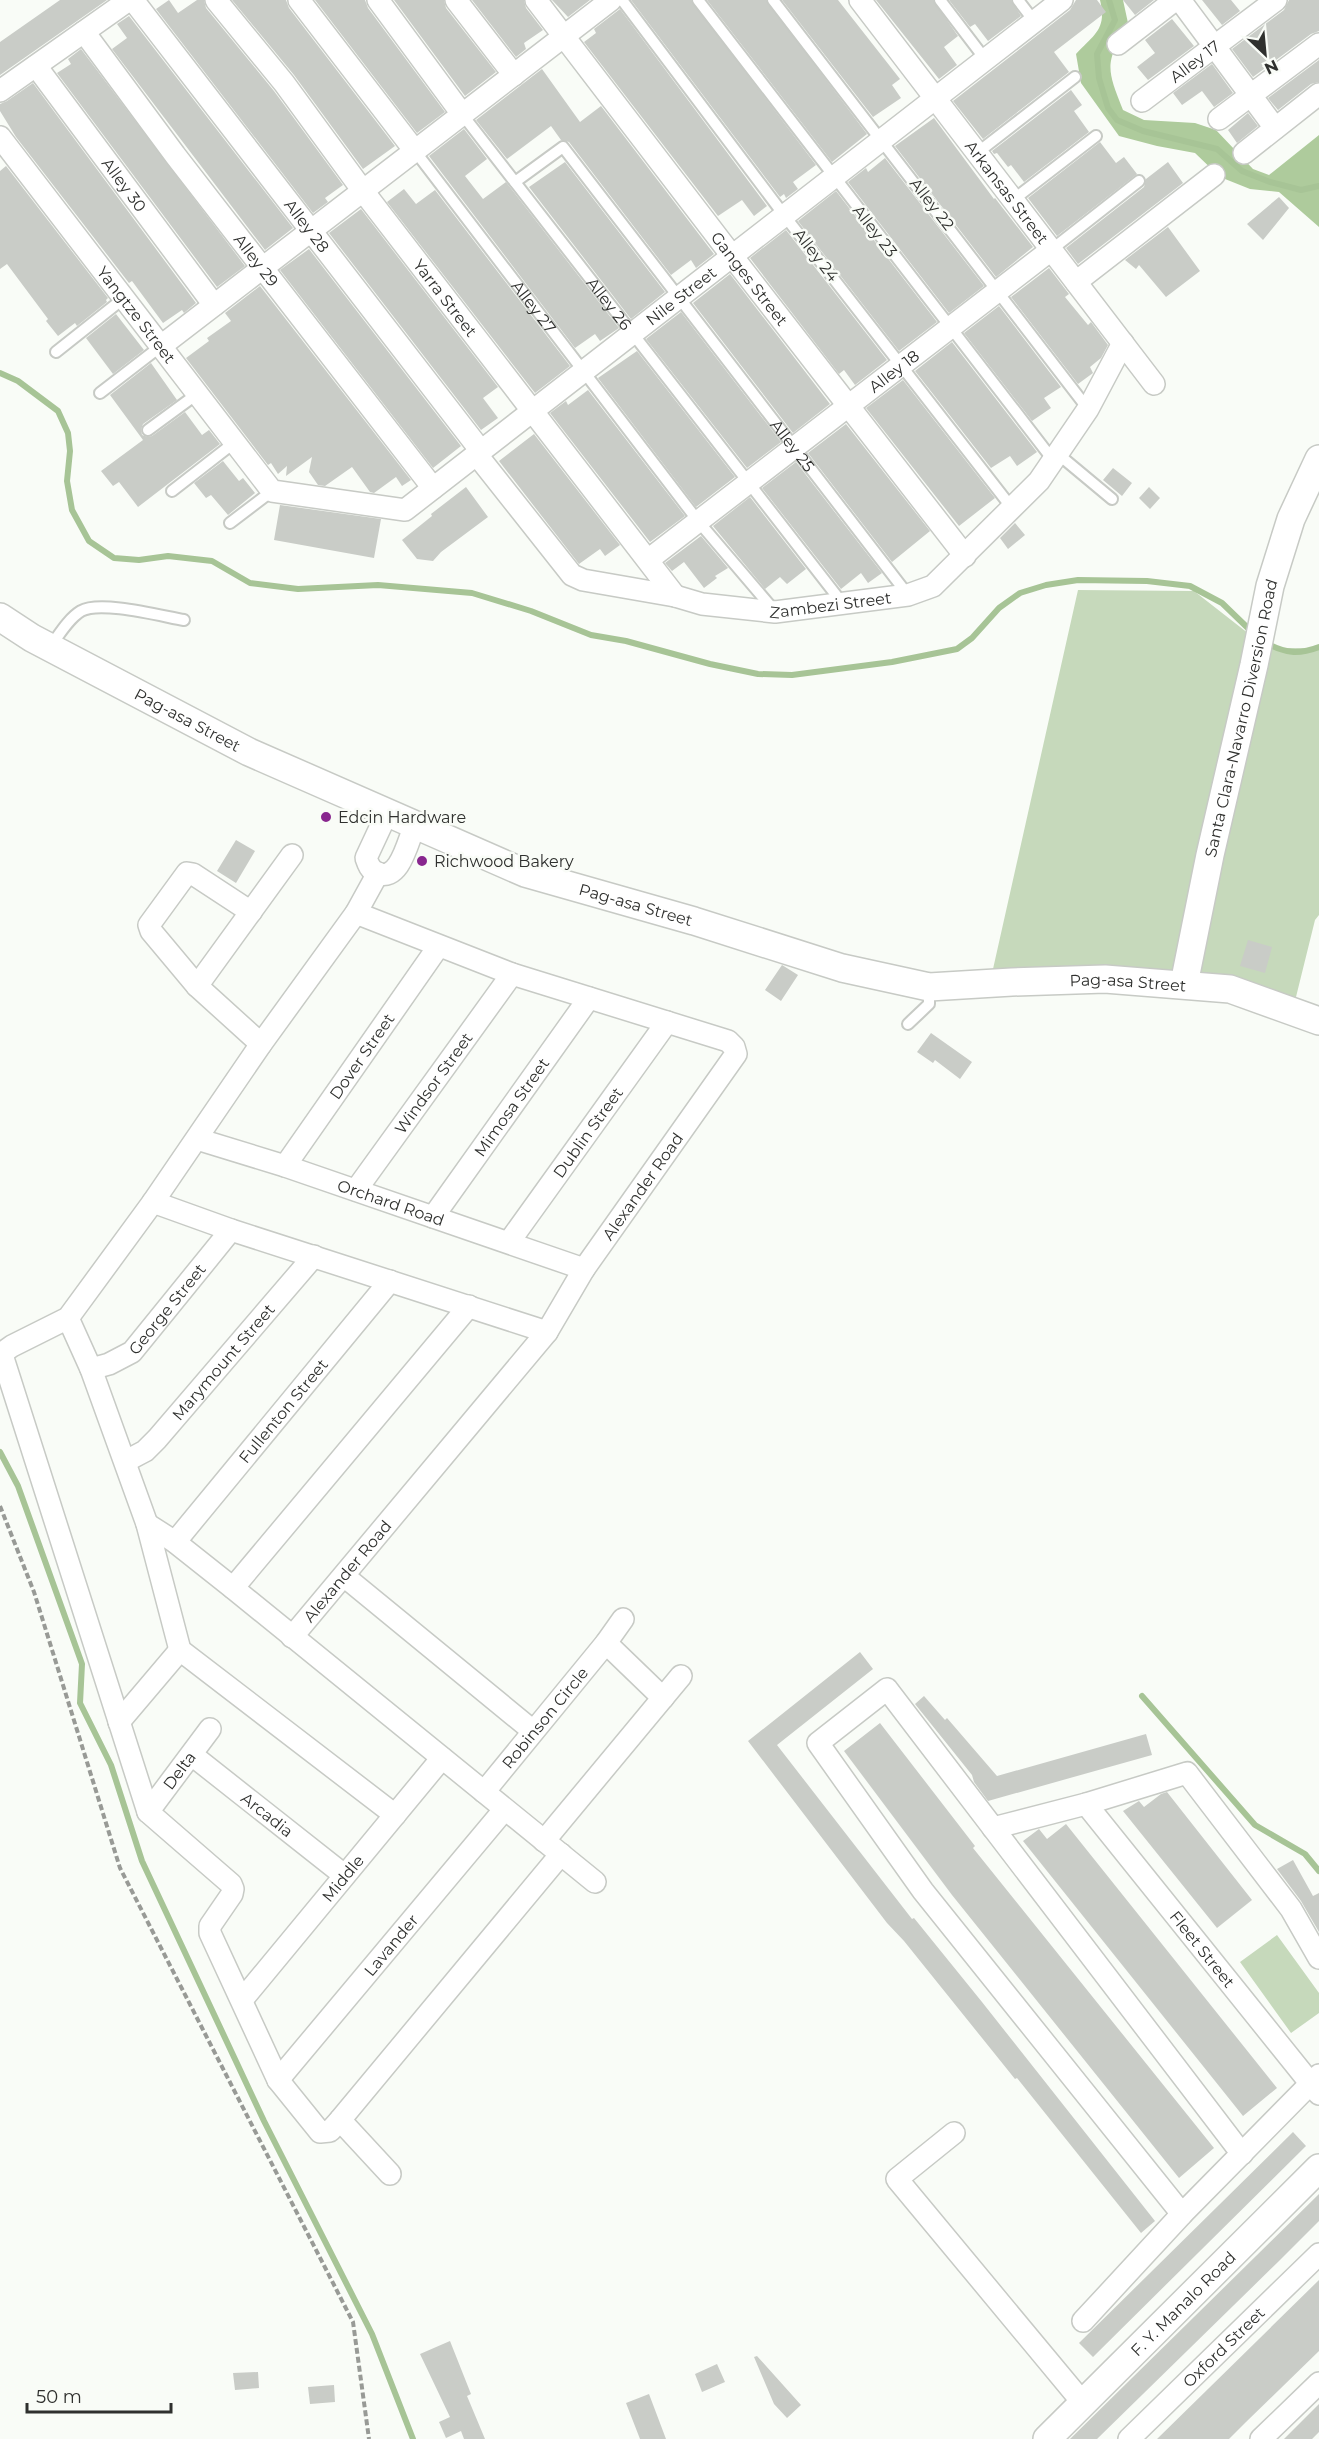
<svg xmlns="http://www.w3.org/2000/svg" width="1319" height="2439" font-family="Montserrat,sans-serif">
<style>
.green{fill:#c6d9bb}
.forest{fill:#aecb9c}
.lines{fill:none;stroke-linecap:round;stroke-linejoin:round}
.stream{stroke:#a7c496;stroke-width:6}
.building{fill:#c9ccc7}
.service-casing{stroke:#c7cac5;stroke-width:14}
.minor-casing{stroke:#c7cac5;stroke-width:24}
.tertiary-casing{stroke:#c7cac5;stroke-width:30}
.path{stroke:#989a96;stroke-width:4;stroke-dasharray:6 3;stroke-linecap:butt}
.service{stroke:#fff;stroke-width:10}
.minor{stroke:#fff;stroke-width:21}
.tertiary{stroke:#fff;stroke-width:27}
.poi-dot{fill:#88268e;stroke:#f9fcf7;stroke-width:2}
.labels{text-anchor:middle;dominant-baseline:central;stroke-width:5;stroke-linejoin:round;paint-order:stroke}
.street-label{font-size:16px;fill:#2f302e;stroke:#f9fcf7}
.poi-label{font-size:16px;fill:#2f302e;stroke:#f9fcf7;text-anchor:start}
</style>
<rect width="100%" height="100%" fill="#f9fcf7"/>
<path class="green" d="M1078 590 1194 591 1267 648H1319V915L1315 920 1295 1001 1120 970 993 969Z
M1277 1935 1319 1993V2013L1291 2033 1240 1962Z"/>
<path class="forest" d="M1100 0H1123L1128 23C1105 64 1106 67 1123 110L1144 120 1195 123 1216 130 1253 169 1269 175 1319 135V227L1279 192 1250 189 1220 177 1195 153 1157 146 1119 136 1081 83 1076 54C1095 34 1107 29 1100 0Z"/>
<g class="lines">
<path class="stream" d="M1109 0 1115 20 1097 54 1099 78 1108 108 1117 120 1143 131 1217 149 1242 171 1270 182 1301 190 1319 186
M0 373 18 381 58 411 68 433 70 451 67 481 72 510 89 541 114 558 139 560 168 556 212 561 250 583 298 589 378 585 472 593 531 611 591 635 626 641 710 664 758 674 792 675 892 662 957 649 972 638 999 608 1020 593 1046 585 1078 580 1147 581 1190 586 1222 603 1253 633
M1266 643C1285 653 1298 655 1319 647
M0 1452 18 1486 82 1664 80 1703 111 1765 142 1861 264 2121 372 2334 413 2439
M1142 1696 1255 1825 1305 1854 1319 1871"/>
</g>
<path class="building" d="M60 0H107L0 75V42Z
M169 0 178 13 197 0H204L206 8 274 91 343 185 325 198 328 202 313 213 156 9Z
M232 0H286L289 8 395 146 363 169 294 75Z
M315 0H365L368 8 445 112 417 133Z
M394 0H444L446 8 496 72 465 96Z
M472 0H524L526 8 543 30 524 43 526 49 516 57Z
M552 0H590L568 17Z
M631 0H691L816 165 793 182 798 189 786 198 784 194 780 197Z
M707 0H766L867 134 832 162Z
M782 0H838L900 79 892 85 901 98 873 117Z
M876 0H933L958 36 944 47 957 65 939 79Z
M949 0H1011L1021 16 988 41 975 24 970 27Z
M1076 0H1097L1106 12 1054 52 1069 72 983 139 953 101 1070 10Z
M1123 0H1154L1135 15Z
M1202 0H1231L1240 11 1222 25Z
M1289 0H1319V31L1311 34 1253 77 1232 49 1284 10Z
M620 9 767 206 754 216 742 200 718 216 584 42 596 33 594 29Z
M129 16 293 228 265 250 112 49 127 38 117 24Z
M1172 19 1194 46 1148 80 1137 67 1155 53 1145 40Z
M81 49 245 266 217 287 57 73 71 64 68 59Z
M1319 60V82L1311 84 1278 110 1268 98Z
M1212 64 1233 93 1214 107 1202 91 1182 105 1173 93Z
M542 69 580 122 601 106 714 254 696 268 691 260 671 275 569 142 561 140 551 126 507 159 476 120Z
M33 83 196 303 184 313 182 310 163 323 132 281 129 283 16 137 0 111V104L7 101Z
M1071 90 1082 105 1074 111 1089 132 1024 182 1011 165 1008 167 997 153 994 154 992 151Z
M1248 113 1258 126 1237 143 1228 130Z
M934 118 994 199 995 198 1033 247 996 277 895 146Z
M464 129 487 159 465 176 483 199 506 182 619 328 600 341 595 334 575 348 429 156Z
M1100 142 1116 163 1124 157 1137 174 1057 236 1028 198Z
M885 158 984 286 949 313 848 182 866 168 868 172Z
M565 162 665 292 631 319 529 187Z
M1168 162 1183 183 1078 264 1066 248 1144 187 1146 179Z
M6 166 108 298 106 300 107 302 77 326 75 323 58 336 46 321 48 319 7 264 0 269V171Z
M404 189 416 204 435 190 570 366 535 393 387 202Z
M836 191 937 322 899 351 798 221Z
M1279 197 1289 208 1263 240 1247 224Z
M361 209 498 387 483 398 498 418 481 430 329 233Z
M1168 227 1200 271 1166 297 1139 265 1136 269 1125 260Z
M786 230 887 360 855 385 844 370 839 374 750 258Z
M309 249 461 446 433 468 280 270Z
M1049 268 1069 294 1065 297 1088 325 1091 322 1108 345 1101 358 1090 367 1093 373 1078 384 1011 297Z
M730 274 830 404 793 433 693 303Z
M260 286 411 480 402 486 396 477 374 493 370 492 352 467 325 486 318 485 309 472 312 457 286 476 287 466 278 474 271 463 268 465 186 358 209 341 207 338 231 321 225 313Z
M999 306 1061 387 1044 398 1051 408 1032 421 964 333Z
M681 312 781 442 747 468 646 339Z
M116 314 144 350 113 374 86 338Z
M952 342 1037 452 1017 466 1010 456 991 468 915 371Z
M637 351 735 477 696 507 598 378Z
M151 363 177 400 143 424 141 430 142 435 148 437 152 436 185 412 202 435 209 430 220 444 138 507 119 482 113 486 101 471 143 440 110 395Z
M903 380 995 498 959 526 866 408Z
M588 390 685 516 650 542 550 413 566 401 568 405Z
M846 424 930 531 892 562 808 453Z
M534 434 620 545 605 556 600 549 579 564 499 461Z
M223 461 239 481 243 478 255 493 228 515 211 495 206 498 194 483Z
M796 462 882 573 868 583 861 573 841 589 762 488Z
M1113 468 1132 483 1122 496 1103 480Z
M466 487 488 517 441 552 433 561 417 559 402 540 432 516 431 514Z
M1149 487 1160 498 1150 509 1139 498Z
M750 497 806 569 787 584 780 577 765 589 713 526Z
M280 505 381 519 374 558 274 540Z
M1015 523 1025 535 1008 549 1000 538Z
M701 536 728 568 715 576 717 578 704 588 684 562 672 571 665 563Z
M236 840 255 851 236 883 217 871Z
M1248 940 1272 947 1265 973 1240 966Z
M782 965 798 975 781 1001 765 990Z
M931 1033 972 1062 960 1079 935 1060 933 1063 917 1052Z
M860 1652 873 1669 777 1745 912 1919 914 1918 982 2002 1155 2221 1141 2233 1017 2078 1015 2079 904 1941 887 1923 748 1741Z
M924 1696 945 1720 947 1718 997 1776 1146 1734 1152 1755 988 1801 974 1782 972 1775 915 1704Z
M880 1723 975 1846 973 1848 1214 2148 1179 2178 952 1895 844 1751Z
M1167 1792 1252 1900 1217 1928 1123 1811 1139 1801 1144 1807 1161 1794Z
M1066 1824 1277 2088 1243 2116 1023 1841 1039 1829 1047 1839Z
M1293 1860 1313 1896 1319 1893V1932L1301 1901 1277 1869Z
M1293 2132 1306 2146 1093 2357 1079 2343Z
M1319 2194V2221L1279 2261 1097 2439H1070Z
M1319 2280V2351L1246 2422 1229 2439H1157Z
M450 2341 471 2394 467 2396 485 2439H464L461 2431 446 2438 439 2422 450 2417 420 2354Z
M757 2356 801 2405 787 2418 774 2404 754 2357Z
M717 2364 725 2382 702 2392 695 2374Z
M258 2372 259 2388 235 2390 233 2373Z
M334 2385 335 2402 310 2404 308 2387Z
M649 2394 666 2439H640L626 2403Z
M1319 2404V2432L1312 2439H1284Z"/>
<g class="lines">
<defs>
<g id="service">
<path d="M622 0 784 215 1012 508"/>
<path d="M698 0 1053 460"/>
<path d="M773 0 1088 409"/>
<path d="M940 0 985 59"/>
<path d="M1018 0 1034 21"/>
<path id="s1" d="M462 114 843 604"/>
<path id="s2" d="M415 151 698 521 773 609"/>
<path d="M977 153 1075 77"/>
<path id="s3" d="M515 182 563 147 908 595"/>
<path d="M1013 200 1096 136"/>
<path d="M1051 250 1139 181"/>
<path d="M56 352 124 298"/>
<path d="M100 393 161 346"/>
<path d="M148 430 197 394"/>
<path d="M1058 454 1112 499"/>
<path d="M172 491 235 442"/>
<path d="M230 523 272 491"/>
<path d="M50 647C59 635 68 619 81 611 100 600 161 616 184 620"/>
<path d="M908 1024 929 1004V987"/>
</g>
<g id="minor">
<path id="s4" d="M133 0 481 451"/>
<path id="s5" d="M216 0 284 83 363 191 675 596"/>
<path d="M299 0 415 151"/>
<path d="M378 0 462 114"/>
<path d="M456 0 514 75"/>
<path id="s6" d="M536 0 732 256 965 556"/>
<path id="s7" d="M860 0 1154 384"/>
<path d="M1180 0 1275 128"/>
<path id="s8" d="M84 32 175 155 433 488"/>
<path d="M1118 44 1175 0"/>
<path id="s9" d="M36 66 214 305"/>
<path d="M0 91 129 0"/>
<path id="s10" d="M1142 101 1276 0"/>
<path d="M1219 119 1319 44"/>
<path id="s11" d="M0 137 272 491 405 510 1062 0"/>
<path d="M1244 153 1319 94"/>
<path d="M1076 282 1214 175"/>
<path d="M161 346 611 0"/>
<path id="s12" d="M477 455 572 575 583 580 675 596 702 604 775 612 908 595 933 586 1039 481 1088 409 1123 343"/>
<path id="s13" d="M648 560 1051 250"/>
<path d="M387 813 366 858C368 864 370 870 377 873 400 883 408 840 415 825"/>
<path d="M378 873 356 913 261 1044 153 1202 68 1318 12 1346 5 1351 3 1358 148 1812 231 1884 233 1889 232 1894 210 1926V1933L278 2080 320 2132 330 2131 340 2120 561 1854"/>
<path d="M251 912 193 874 187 873 149 925 151 931 197 986 261 1044"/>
<path d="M197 986 292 855"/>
<path id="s14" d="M197 1139 285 1166 584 1269"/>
<path id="s15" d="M285 1166 438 947"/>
<path id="s16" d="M356 1190 512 974"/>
<path d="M153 1202 231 1230 547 1332"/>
<path id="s17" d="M433 1217 589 998"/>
<path id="s18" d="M509 1242 667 1022"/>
<path d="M68 1318 91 1369 147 1524 180 1650 395 1815"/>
<path id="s19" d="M91 1369 109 1364 132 1352 231 1230"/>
<path id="s20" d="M126 1461 145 1451 157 1439 314 1256"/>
<path d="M147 1524 175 1542 233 1588 595 1882"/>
<path id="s21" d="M175 1542 390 1281"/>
<path d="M344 1576 533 1731"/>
<path d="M233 1588 469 1306"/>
<path id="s22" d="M292 1637 547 1332 584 1269 736 1054 734 1047 728 1041 512 974 356 913"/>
<path d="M606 1643 663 1698"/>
<path d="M119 1722 180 1650"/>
<path id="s23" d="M192 1755 344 1875"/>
<path id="s24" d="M484 1792 606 1643 623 1619"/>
<path id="s25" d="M1086 1804 1319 2094"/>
<path id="s26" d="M148 1812 210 1729"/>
<path d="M993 1828 1086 1804 1187 1773 1291 1909 1319 1958"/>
<path d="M544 1841 681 1676"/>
<path id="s27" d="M242 2000 442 1758"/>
<path id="s28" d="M278 2080 504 1810"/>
<path d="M340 2120 390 2174"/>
<path d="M954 2133 897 2179 1083 2403"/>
<path d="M1182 2214 923 1891 818 1743 887 1689 1242 2154"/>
<path d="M1083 2321 1182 2214 1319 2075"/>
<path id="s29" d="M1129 2439 1319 2254"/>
<path d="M1261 2439 1319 2383"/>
</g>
<g id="tertiary">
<path id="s30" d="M0 617 32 638 249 752 525 873 694 921 842 968 929 987 1012 982 1105 979 1230 989 1319 1021"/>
<path id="s31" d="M1184 984 1210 855 1254 665 1270 586 1291 519 1319 459"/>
<path id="s32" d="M1047 2439 1319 2168"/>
</g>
</defs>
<use href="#service" class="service-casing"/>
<use href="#minor" class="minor-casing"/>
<use href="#tertiary" class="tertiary-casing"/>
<path class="path" d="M0 1506 34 1592 120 1868 353 2322 369 2439"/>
<use href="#service" class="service"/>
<use href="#minor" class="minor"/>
<use href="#tertiary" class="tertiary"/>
</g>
<g class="poi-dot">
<circle cx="326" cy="817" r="6"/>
<circle cx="422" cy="861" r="6"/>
</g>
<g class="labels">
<g class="street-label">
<text stroke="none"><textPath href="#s10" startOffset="66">Alley 17</textPath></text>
<text stroke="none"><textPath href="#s9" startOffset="148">Alley 30</textPath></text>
<text stroke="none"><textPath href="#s7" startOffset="242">Arkansas Street</textPath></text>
<text transform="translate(932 204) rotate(52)">Alley 22</text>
<text stroke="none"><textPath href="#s4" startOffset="285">Alley 28</textPath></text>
<text transform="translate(875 231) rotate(52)">Alley 23</text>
<text transform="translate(816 255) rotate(52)">Alley 24</text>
<text stroke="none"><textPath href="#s8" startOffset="286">Alley 29</textPath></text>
<text stroke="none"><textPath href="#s6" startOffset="351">Ganges Street</textPath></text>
<text stroke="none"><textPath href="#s11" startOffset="930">Nile Street</textPath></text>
<text stroke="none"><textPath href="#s5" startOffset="376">Yarra Street</textPath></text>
<text stroke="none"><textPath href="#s1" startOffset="240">Alley 26</textPath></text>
<text stroke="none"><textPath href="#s2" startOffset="196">Alley 27</textPath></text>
<text stroke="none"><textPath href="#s11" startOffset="224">Yangtze Street</textPath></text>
<text stroke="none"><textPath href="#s13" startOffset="310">Alley 18</textPath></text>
<text stroke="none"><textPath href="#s3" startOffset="436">Alley 25</textPath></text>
<text stroke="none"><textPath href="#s12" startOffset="416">Zambezi Street</textPath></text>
<text stroke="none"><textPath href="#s31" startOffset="272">Santa Clara-Navarro Diversion Road</textPath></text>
<text stroke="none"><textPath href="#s30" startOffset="214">Pag-asa Street</textPath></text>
<text stroke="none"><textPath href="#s30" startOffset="700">Pag-asa Street</textPath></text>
<text stroke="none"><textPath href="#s30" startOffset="1204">Pag-asa Street</textPath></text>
<text stroke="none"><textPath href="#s15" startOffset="134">Dover Street</textPath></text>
<text stroke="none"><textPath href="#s16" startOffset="132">Windsor Street</textPath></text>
<text stroke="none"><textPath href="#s17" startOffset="135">Mimosa Street</textPath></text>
<text stroke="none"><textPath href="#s18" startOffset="135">Dublin Street</textPath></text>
<text stroke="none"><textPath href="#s22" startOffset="572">Alexander Road</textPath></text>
<text stroke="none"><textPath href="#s14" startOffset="204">Orchard Road</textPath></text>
<text stroke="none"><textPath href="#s19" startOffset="100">George Street</textPath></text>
<text stroke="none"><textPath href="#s20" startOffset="140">Marymount Street</textPath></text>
<text stroke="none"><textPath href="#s21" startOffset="170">Fullenton Street</textPath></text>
<text stroke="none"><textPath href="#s22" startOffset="86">Alexander Road</textPath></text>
<text stroke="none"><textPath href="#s24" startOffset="96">Robinson Circle</textPath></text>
<text stroke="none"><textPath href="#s26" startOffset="52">Delta</textPath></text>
<text stroke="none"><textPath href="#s23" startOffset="96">Arcadia</textPath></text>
<text stroke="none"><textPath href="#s27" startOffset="158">Middle</textPath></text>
<text stroke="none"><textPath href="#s28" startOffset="176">Lavander</textPath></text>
<text stroke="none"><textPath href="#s25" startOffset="186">Fleet Street</textPath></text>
<text stroke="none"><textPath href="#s32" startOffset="192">F. Y. Manalo Road</textPath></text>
<text stroke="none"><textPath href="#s29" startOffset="132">Oxford Street</textPath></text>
</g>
<g class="poi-label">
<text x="338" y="817">Edcin Hardware</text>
<text x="434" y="861">Richwood Bakery</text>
</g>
</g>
<g transform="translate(1265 54) rotate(154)" stroke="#f9fcf7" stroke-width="4.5" paint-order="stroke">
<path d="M0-4.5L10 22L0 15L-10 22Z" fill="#2f302e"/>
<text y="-9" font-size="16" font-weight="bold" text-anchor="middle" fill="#2f302e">N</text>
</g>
<path d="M27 2403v9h144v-9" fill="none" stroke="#2f302e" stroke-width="3"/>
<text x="36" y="2403" font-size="18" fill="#2f302e" stroke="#f9fcf7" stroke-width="4.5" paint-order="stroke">50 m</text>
</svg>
